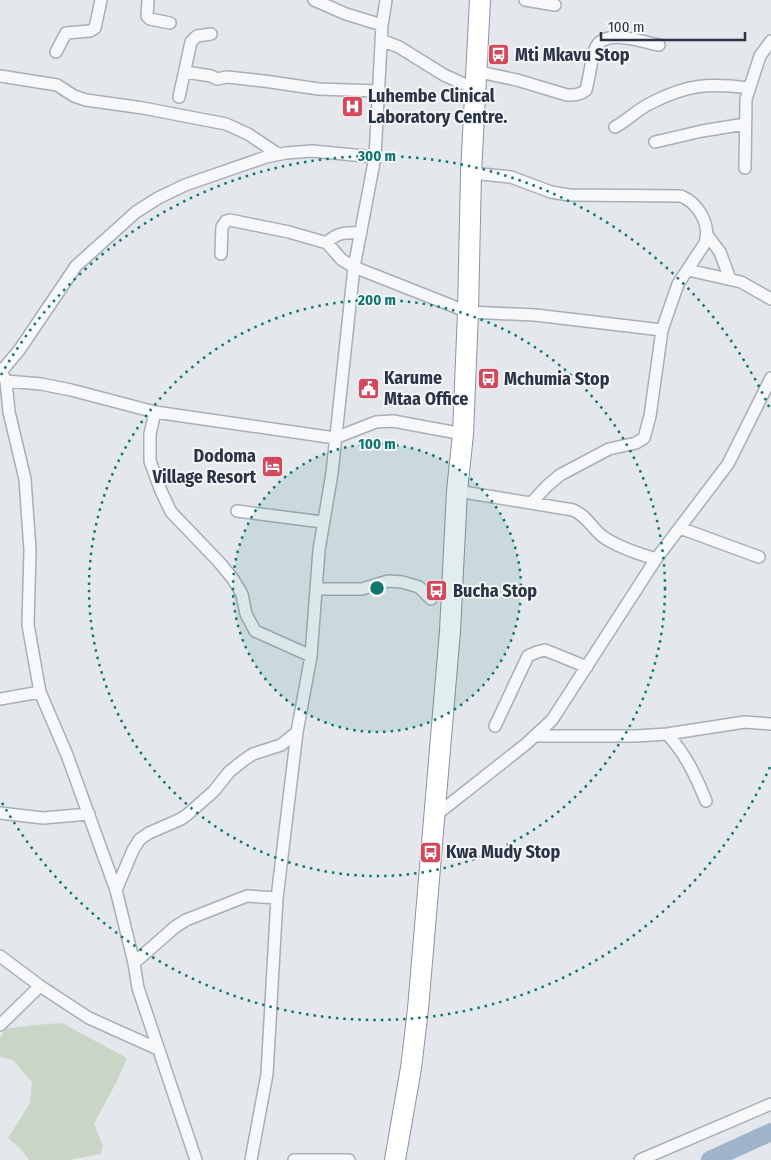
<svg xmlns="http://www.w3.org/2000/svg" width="771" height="1160" font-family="'Fira Sans Condensed',sans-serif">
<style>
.green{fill:#c9d6c5}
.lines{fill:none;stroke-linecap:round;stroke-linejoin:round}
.river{stroke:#9fb4cc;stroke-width:18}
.street-casing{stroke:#a9aeb7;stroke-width:14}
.highway-casing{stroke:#8b94a3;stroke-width:22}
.street{stroke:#f7f8fa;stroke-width:11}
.highway{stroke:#fff;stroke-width:20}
.ring{fill:none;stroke:#0f766e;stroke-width:2.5;stroke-dasharray:2.5 5}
.labels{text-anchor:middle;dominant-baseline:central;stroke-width:4;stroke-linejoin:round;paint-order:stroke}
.poi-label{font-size:18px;font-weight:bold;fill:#2b3445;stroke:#f4f6f9;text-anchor:start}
.centre{fill:#0f766e;stroke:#f4f6f9;stroke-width:2.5}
.ring-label{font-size:15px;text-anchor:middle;font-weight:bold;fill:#0f766e;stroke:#f4f6f9;stroke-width:4;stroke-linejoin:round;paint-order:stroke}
</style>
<rect width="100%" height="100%" fill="#e4e7ec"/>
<path class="green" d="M62 1023 127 1058 117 1081 94 1124 103 1146 101 1154 68 1160H29L20 1148 8 1138 30 1103 32 1082 13 1060 0 1057V1038L5 1029 34 1025Z"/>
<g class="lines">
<path class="river" d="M710 1160 771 1132"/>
<defs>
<path id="street" d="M148 0 147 16 150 19 170 23
M314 0 346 14 382 25
M525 0 555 5
M381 40 399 47 444 75 475 89
M56 52 66 33 90 31 95 28 101 0
M475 71 517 80 567 95C575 95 580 95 586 90 589 80 592 54 596 47 606 28 642 42 659 45
M186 72 211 76 217 79 227 77 264 81 319 89 378 91
M0 76 57 85 74 96 86 100 143 108 226 124 248 134 278 154
M179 97 191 42 197 36 211 34
M615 127C628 120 638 109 651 103 688 84 708 83 749 88
M655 142 702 131 745 124
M745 168 746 99 760 56 771 41
M471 173 511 177 551 192 569 195 681 196C698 203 711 224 705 243L678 284 662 330 650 416 644 438 636 443 609 449 560 475 547 486 532 502
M707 235 720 252 730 279
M327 243 342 260 354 267 468 312 535 315 662 330
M221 254 222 227 226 221 230 220 289 232 327 243C336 232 348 232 361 233
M688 270 741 282 771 299
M0 369 6 381 9 412 25 479 30 550 28 625 40 692 67 755 116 890 134 963 138 988 196 1160
M0 373 20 349 76 266 136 212 158 198 185 185 266 157 286 153 312 151 375 157
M6 381 41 384 71 390 155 412 335 438 376 422 393 421 463 434
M155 412 150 434V461L161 491 171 512 219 562 233 579 242 594 246 614 255 631 311 656
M457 491 573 510C587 516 591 527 602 536 617 547 639 554 656 559
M237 511 322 522
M680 528 759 557
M316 589H362L388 581 402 582 419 587 431 599
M0 699 40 692
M495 726 528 656 537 652 545 650 587 667
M667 734C685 753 696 776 706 801
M535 736H636L667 734 745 722 771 724
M0 813 43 818 89 814
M436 815 526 744 552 720 656 559 728 464 771 378
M116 890 133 850 140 839 149 833 181 819 188 814 214 791 229 772 244 760 253 754 281 745 297 732
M0 956 40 986 89 1018 158 1049
M134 963 175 927 186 920 247 896 277 898
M0 1025 40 986
M251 1160 267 1074 277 898 297 732 311 656 319 550 332 473 354 267 375 157 382 25 386 0
M294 1160H349
M640 1160 771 1104"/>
<path id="highway" d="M395 1160 411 1068 418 1009 450 631 457 491 463 434 468 312 471 173 480 0"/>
</defs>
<use href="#street" class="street-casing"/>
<use href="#highway" class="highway-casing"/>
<use href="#street" class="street"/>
<use href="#highway" class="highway"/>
</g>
<circle cx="377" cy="588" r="144" fill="#0f766e" fill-opacity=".12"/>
<g class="ring">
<circle cx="377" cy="588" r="144"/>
<circle cx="377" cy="588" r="288"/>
<path d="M770 767A432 432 0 0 1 1 801M1 375A432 432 0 0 1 770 409"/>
</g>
<defs>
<symbol id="bus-square" viewBox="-11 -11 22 22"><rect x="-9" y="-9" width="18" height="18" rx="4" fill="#d1495b" stroke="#f4f6f9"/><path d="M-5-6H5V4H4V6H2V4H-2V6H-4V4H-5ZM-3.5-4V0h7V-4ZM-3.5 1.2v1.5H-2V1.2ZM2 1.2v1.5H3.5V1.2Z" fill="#fff"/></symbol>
<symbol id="hospital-square" viewBox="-11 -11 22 22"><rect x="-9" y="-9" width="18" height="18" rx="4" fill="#d1495b" stroke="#f4f6f9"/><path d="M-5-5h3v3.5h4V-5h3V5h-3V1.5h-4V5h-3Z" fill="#fff"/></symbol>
<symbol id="civic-square" viewBox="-11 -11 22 22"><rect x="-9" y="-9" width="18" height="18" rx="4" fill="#d1495b" stroke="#f4f6f9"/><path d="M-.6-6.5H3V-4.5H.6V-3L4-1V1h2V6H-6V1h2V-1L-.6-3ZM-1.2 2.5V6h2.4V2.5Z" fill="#fff"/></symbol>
<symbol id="hotel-square" viewBox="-11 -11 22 22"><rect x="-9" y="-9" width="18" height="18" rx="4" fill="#d1495b" stroke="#f4f6f9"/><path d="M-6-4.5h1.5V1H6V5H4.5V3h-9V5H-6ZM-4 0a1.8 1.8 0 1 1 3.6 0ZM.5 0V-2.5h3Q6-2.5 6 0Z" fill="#fff"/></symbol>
</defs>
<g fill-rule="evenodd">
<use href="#bus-square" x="486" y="42" width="25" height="25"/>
<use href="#hospital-square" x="340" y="94" width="25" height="25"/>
<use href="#bus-square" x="476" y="366" width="25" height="25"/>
<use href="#civic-square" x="356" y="376" width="25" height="25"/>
<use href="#hotel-square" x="260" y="454" width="25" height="25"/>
<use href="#bus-square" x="424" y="578" width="25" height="25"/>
<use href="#bus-square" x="418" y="840" width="25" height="25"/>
</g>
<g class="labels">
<g class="poi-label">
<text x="515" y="55">Mti Mkavu Stop</text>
<text x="368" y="96">Luhembe Clinical<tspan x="368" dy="21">Laboratory Centre.</tspan></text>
<text x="384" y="378">Karume<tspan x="384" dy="21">Mtaa Office</tspan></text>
<text x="504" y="379">Mchumia Stop</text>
<text x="256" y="456" text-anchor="end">Dodoma<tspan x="256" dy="21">Village Resort</tspan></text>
<text x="453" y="591">Bucha Stop</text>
<text x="446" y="852">Kwa Mudy Stop</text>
</g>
</g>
<circle cx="377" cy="588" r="8" class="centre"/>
<g class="ring-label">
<text x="377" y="161">300 m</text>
<text x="377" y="305">200 m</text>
<text x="377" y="449">100 m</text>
</g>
<path d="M601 32v8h144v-8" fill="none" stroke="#2b3445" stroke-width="2.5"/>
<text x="608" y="32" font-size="15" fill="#2b3445" stroke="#f4f6f9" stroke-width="4" paint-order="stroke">100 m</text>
</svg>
